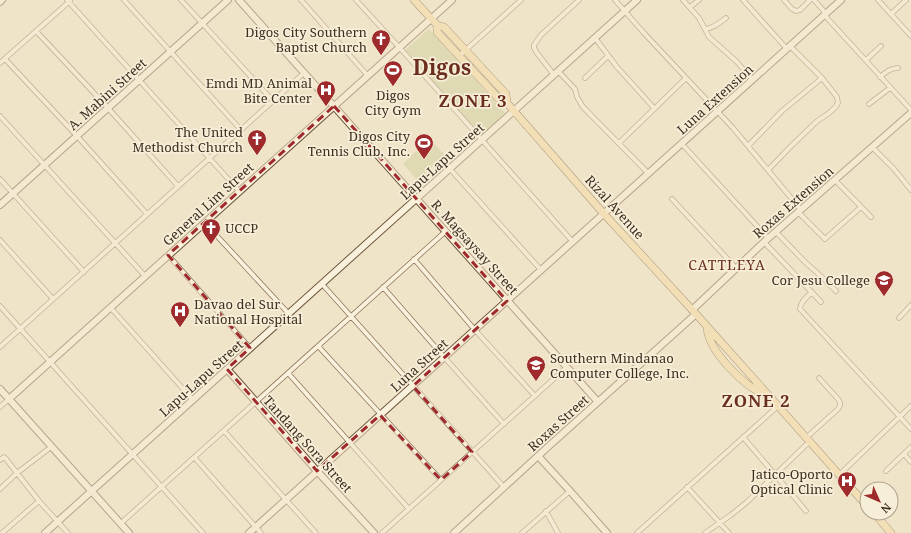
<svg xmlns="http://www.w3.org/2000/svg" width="911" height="533" font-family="'Noto Serif',serif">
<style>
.green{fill:#c9cf9b}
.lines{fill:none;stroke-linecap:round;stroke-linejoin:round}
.street-casing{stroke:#8d765c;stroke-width:5.5}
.secondary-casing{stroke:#6f573f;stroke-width:8}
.primary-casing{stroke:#5b4430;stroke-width:8}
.street{stroke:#faf1dc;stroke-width:4}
.secondary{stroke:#faf1dc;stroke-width:6}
.primary{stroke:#f3d9a0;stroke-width:7}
.marked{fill:none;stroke:#9e2a2b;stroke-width:3;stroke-dasharray:8 5;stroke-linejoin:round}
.labels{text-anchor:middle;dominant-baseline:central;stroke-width:3.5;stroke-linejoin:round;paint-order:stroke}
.poi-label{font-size:13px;fill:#3d2e20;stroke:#f7eed8;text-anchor:end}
.street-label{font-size:13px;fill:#3d2e20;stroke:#f7eed8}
.neighbourhood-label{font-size:14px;letter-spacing:1px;fill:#6b2e1e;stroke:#f7eed8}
.district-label{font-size:17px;font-weight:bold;letter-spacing:1px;fill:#6b2e1e;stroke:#f7eed8}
.town-label{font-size:21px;font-weight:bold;fill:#6b2e1e;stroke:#f7eed8}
</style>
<rect width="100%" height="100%" fill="#f0e4c8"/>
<path class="green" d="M429 29 506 114 482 136 404 51Z
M429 138 445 155 418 181 403 164Z"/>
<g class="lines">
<defs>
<path id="street" d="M67 0 239 191
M124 0 241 130
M181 0 273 101
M301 0 368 76
M356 0 399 47 573 242
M615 0 643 32 733 128 801 210
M683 0 699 18 709 37 736 61 753 80
M743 0 787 49
M784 0 792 9 796 11 800 10 810 0
M814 0 823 10 827 18 911 110
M878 0 911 36
M690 7 699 0
M891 14 906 0
M705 29C714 28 719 23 726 18
M36 31 108 108 178 186
M595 38 617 67 654 108
M459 56 521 0
M5 59 77 136 147 214
M866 60 881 46
M0 63 70 1
M558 71 575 89 577 97 583 107 649 174
M554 75 537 53 534 48V45L541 35 579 0
M880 77C886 72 891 68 898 68
M585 78 608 56
M869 104 890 88
M0 116 145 276
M619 143 686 78
M682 144 768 238
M748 146 782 111 822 78
M872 147 894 169 911 190
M450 169 541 270
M768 170C783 154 799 138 815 123 823 116 833 113 838 103L837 97 822 78 790 46
M0 179 84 272
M835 180 871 217
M672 199 736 268
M798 212 825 239 861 207
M204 222 289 314
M776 232 805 262 824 279 836 291
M0 240 53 299
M764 242 821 302
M168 255 250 348
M414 259 475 330 535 396
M322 284 504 487
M383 287 444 357 504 424
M812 292C807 297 800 302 800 309L911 429
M0 306 203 533
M110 307 193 400
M899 318 911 305
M318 346 441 480
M0 347 304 73
M288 373 409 509
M0 407 9 399
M224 431 316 533
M743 437 806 511
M806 438 838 409C841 405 841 403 838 399L819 378
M904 454 911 462
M194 457 261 533
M0 460 4 457 6 459 39 501 68 533
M886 471 911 447
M839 475 911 406
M687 487 729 533
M0 489 17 473 51 447
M546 511 558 533
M120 524 446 231
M2 533 39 501
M382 533 567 367
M522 533 570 491
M637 533 778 406
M705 533 731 515 747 502 809 442"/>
<path id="secondary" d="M239 0 598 402
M0 2 2 0
M0 205 228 0
M692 310 764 242 911 113
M227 369 317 471 374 533
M0 389 129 533
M9 399 452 0
M538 456 570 491 607 533
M45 533 637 0
M249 533 841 0
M454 533 550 445 696 314"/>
<path id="primary" d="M414 0 437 25 444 27 506 94 507 103
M437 25V32L499 99 507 103 604 214 696 314 867 506
M707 327C708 351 745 388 768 396
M874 513 891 533"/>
</defs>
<use href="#street" class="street-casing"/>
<use href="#secondary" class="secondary-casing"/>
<use href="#primary" class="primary-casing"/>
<use href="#street" class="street"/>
<use href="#secondary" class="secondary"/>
<use href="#primary" class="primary"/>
</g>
<path d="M0 0H911V533H0ZM334 106 507 301 413 386 472 452 441 480 380 415 317 471 227 369 250 348 168 255Z" fill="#f0e4c8" fill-opacity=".55" fill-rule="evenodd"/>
<path class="marked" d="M334 106 507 301 413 386 472 452 441 480 380 415 317 471 227 369 250 348 168 255Z"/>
<defs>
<symbol id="church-pin" viewBox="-11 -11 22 30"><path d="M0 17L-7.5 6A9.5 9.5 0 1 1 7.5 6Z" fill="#9e2a2b" stroke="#f7eed8"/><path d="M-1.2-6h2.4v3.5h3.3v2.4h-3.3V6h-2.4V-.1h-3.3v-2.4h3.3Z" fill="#fff"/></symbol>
<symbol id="stadium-pin" viewBox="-11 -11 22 30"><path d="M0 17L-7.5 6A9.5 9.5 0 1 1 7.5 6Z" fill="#9e2a2b" stroke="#f7eed8"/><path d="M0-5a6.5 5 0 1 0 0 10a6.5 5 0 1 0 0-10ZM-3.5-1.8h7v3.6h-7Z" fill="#fff"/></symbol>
<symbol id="hospital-pin" viewBox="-11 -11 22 30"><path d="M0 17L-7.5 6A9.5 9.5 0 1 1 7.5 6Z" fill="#9e2a2b" stroke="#f7eed8"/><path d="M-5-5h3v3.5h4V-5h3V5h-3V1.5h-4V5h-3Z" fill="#fff"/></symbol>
<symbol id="university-pin" viewBox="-11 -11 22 30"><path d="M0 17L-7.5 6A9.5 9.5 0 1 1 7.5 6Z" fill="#9e2a2b" stroke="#f7eed8"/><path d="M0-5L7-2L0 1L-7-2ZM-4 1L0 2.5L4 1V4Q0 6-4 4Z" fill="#fff"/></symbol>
</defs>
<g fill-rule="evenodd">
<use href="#church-pin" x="370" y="28" width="22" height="30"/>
<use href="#stadium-pin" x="382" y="59" width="22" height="30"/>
<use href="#hospital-pin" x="315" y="79" width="22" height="30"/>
<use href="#church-pin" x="246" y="128" width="22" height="30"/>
<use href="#stadium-pin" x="413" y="132" width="22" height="30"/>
<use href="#church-pin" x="200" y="217" width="22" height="30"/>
<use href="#university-pin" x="873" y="269" width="22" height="30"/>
<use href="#hospital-pin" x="169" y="300" width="22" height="30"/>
<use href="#university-pin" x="525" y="354" width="22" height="30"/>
<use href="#hospital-pin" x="836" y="470" width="22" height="30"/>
</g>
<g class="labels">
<g class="poi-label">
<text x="367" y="32">Digos City Southern<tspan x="367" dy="15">Baptist Church</tspan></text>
<text x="312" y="83">Emdi MD Animal<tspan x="312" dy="15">Bite Center</tspan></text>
<text x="393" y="95" text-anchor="middle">Digos<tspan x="393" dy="15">City Gym</tspan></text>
<text x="243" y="132">The United<tspan x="243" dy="15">Methodist Church</tspan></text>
<text x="410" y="136">Digos City<tspan x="410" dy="15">Tennis Club, Inc.</tspan></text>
<text x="225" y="228" text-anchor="start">UCCP</text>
<text x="870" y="280">Cor Jesu College</text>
<text x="194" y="304" text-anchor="start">Davao del Sur<tspan x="194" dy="15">National Hospital</tspan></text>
<text x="550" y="358" text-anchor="start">Southern Mindanao<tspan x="550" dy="15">Computer College, Inc.</tspan></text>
<text x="833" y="474">Jatico-Oporto<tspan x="833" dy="15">Optical Clinic</tspan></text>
</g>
<g class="street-label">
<text transform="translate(107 94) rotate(-42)">A. Mabini Street</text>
<text transform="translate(715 99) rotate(-42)">Luna Extension</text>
<text transform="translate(442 161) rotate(-42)">Lapu-Lapu Street</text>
<text transform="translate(793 202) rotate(-41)">Roxas Extension</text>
<text transform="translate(208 204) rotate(-42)">General Lim Street</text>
<text transform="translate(615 207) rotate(48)">Rizal Avenue</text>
<text transform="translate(475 247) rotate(48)">R. Magsaysay Street</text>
<text transform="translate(419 365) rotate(-42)">Luna Street</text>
<text transform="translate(201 378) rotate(-42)">Lapu-Lapu Street</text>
<text transform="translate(558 423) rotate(-42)">Roxas Street</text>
<text transform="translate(308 444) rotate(48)">Tandang Sora Street</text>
</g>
<g class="neighbourhood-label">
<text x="727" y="264">CATTLEYA</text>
</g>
<g class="district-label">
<text x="473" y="100">ZONE 3</text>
<text x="756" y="400">ZONE 2</text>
</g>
<g class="town-label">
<text x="442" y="67">Digos</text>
</g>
</g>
<g transform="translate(879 501) rotate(135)"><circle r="19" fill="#f7eed8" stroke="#ada18e"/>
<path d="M0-3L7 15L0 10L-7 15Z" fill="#9e2a2b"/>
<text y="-6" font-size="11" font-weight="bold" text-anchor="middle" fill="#3d2e20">N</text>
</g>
</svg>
